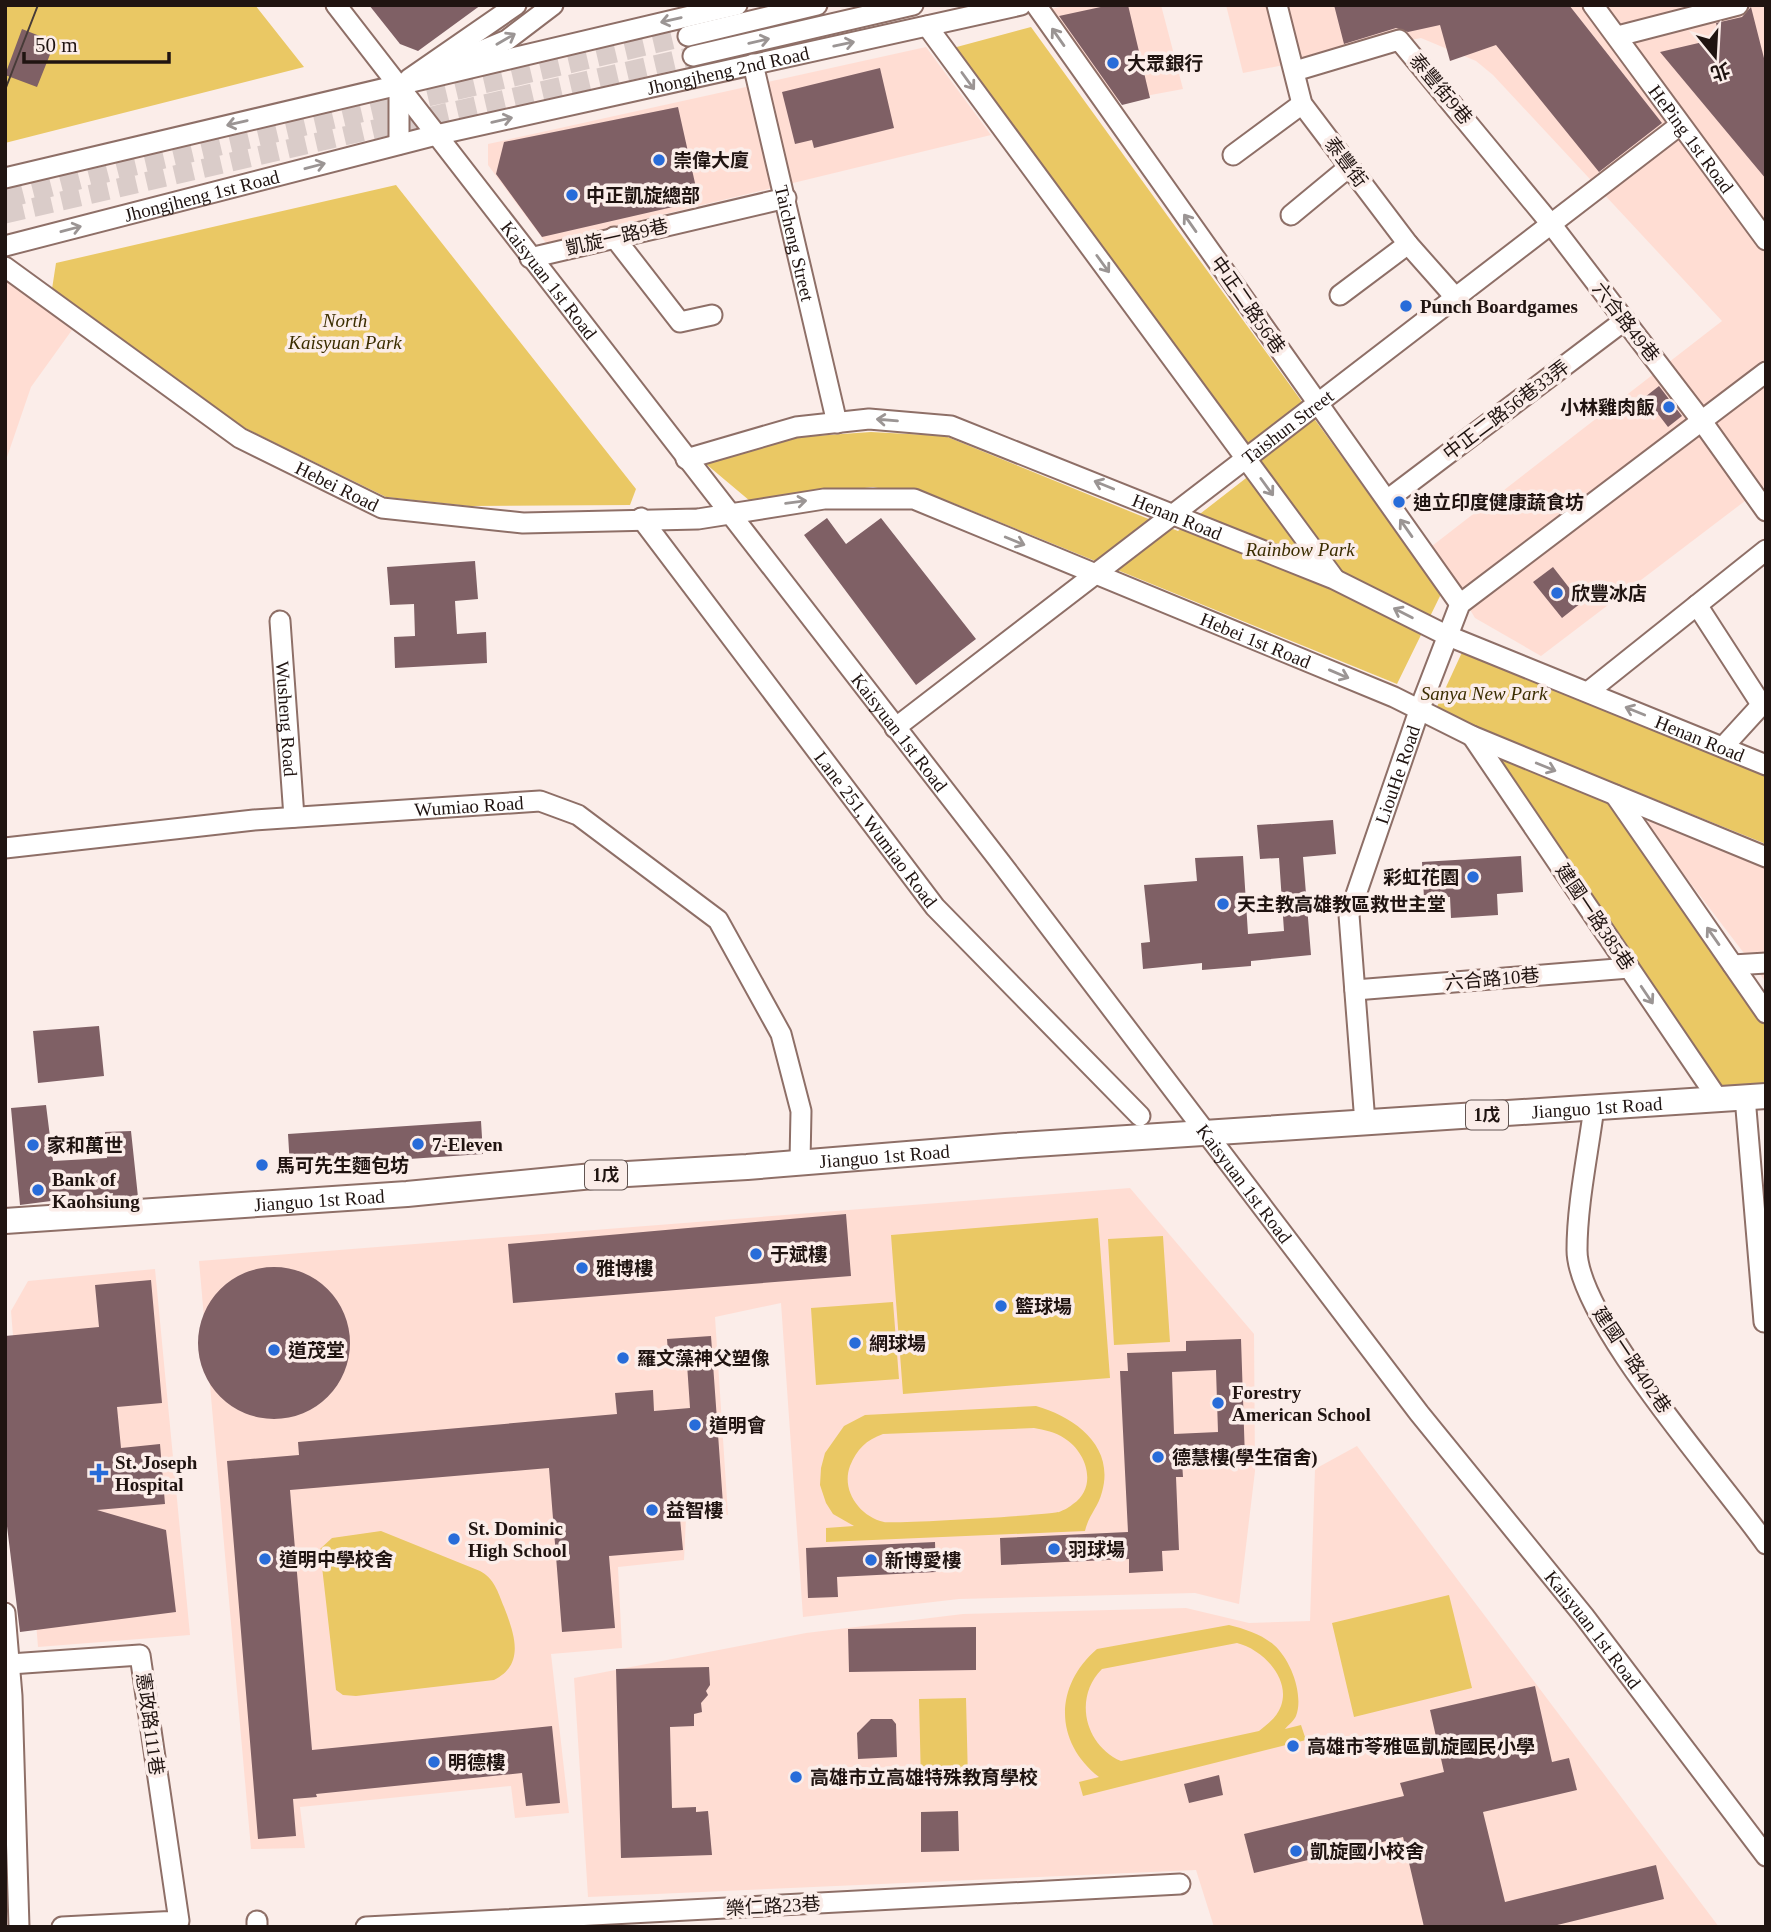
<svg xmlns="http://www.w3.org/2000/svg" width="1771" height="1932" font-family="'Times New Roman','Noto Sans TC',serif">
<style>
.built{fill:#ffddd3}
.green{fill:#eac864;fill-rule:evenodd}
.building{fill:#7f6065;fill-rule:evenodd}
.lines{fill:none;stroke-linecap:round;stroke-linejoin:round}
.minor-tunnel{stroke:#daccc9;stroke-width:19;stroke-dasharray:19 10;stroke-linecap:butt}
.minor-casing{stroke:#8e6f67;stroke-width:23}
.major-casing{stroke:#8e6f67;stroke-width:28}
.minor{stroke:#fff;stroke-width:19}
.major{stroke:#fff;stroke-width:24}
.tram{stroke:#473b38;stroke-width:2}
.oneway{stroke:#9b9594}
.poi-dot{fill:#286cd9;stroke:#fbede9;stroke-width:2.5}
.labels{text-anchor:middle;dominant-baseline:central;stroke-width:7;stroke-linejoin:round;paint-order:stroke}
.shield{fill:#fbede9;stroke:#625552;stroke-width:2}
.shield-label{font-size:18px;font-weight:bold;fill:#201411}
.poi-label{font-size:19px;font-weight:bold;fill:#201411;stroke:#fbede9;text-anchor:start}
.street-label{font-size:19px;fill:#201411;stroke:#fbede9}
.park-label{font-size:19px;font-style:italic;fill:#3b2d00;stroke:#fbede9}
</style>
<rect width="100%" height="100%" fill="#fbede9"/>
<path class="built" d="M1068 5H1161L1183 89 1113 102 1047 10Z
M1226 5H1766V485L1541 656 1475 618 1432 546 1722 321 1493 75 1476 61 1421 38 1243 73Z
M926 47 991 135 546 243 488 165V144Z
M5 278 72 330 31 387 5 463Z
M1651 817 1766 864V982L1646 825Z
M1130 1188 1254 1334 1255 1471 1239 1604 1195 1593 959 1599 803 1617 781 1303 715 1317 728 1515 686 1518 684 1560 618 1567 622 1648 551 1654 569 1813 515 1818 511 1786 300 1807 305 1848 251 1849 199 1261Z
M155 1269 190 1635 38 1647 11 1311 28 1281Z
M1357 1446 1719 1927H1214L1196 1870 588 1897 574 1678 806 1633 963 1614 1186 1608 1249 1623 1310 1621 1315 1469Z"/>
<path class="green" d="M5 5H255L304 67 5 143Z
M1031 27 1441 594 1397 684 953 503 873 487 750 501 706 464 800 437 871 432 945 436 1178 531 1259 468 953 48Z
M396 185 636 489 630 505 469 506 386 497 245 428 165 374 52 289 56 263Z
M1464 648 1766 772V844L1435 711Z
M1497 756 1610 801 1766 1024V1089L1721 1091Z
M1098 1218 1110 1378 903 1394 891 1235Z
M1163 1236 1170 1342 1114 1345 1108 1239Z
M893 1302 899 1379 816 1385 811 1308Z
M1036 1406C1075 1417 1115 1446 1102 1492 1098 1508 1089 1514 1085 1531L826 1542V1528L854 1526 833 1514 826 1503 820 1485 821 1468 825 1453 844 1426 865 1415ZM1034 1428C1044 1430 1056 1432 1064 1438 1087 1452 1098 1487 1073 1504 1070 1507 1064 1510 1059 1512 1048 1515 894 1524 884 1522 859 1516 841 1490 850 1466 857 1449 866 1440 883 1434Z
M381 1531 480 1571C494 1578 498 1592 504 1607 514 1633 526 1664 494 1680L356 1696 343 1695 336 1690 320 1549 332 1538Z
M1449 1595 1472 1688 1354 1717 1332 1623Z
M1229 1625C1245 1629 1261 1634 1274 1645 1291 1660 1304 1695 1296 1716 1294 1721 1288 1725 1285 1729L1301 1725 1306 1740 1083 1796 1079 1782 1099 1777C1054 1742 1054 1686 1097 1649ZM1237 1643C1262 1649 1291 1678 1281 1706 1277 1717 1268 1724 1259 1731L1121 1761C1085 1745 1073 1698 1102 1669Z
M966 1698 968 1780 921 1782 919 1699Z"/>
<path class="building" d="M369 5H481L418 51 400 44Z
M1110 5H1128L1150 98 1122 105 1059 16Z
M1334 5H1569L1662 123 1599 172 1496 45 1450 61 1440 25 1408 32 1396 28 1344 44Z
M1751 7 1766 66V179L1660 52 1720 38 1716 23 1742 17Z
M22 29 55 42 37 87 5 75Z
M880 68 894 128 814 148 812 140 795 144 782 92Z
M678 107 699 201 542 237 496 174 504 142Z
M1659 386 1682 416 1668 427 1645 397Z
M827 518 846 544 881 518 976 639 916 685 804 535Z
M475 561 478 599 455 601 457 634 486 632 487 663 395 668 394 637 415 636 414 604 390 605 387 567Z
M1553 567 1581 603 1562 618 1533 582Z
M1333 820 1336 854 1303 857 1311 955 1251 961V966L1202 970V963L1143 969 1141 943 1150 942 1144 885 1197 881 1195 858 1243 856 1248 934 1284 931 1279 858 1260 859 1257 825Z
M1521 856 1523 892 1497 894 1498 915 1451 918 1450 897 1424 898 1422 862Z
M99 1026 104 1076 38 1083 33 1031Z
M46 1105 53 1161 107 1158 105 1132 131 1131 138 1197 112 1199 113 1193 20 1205 11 1108Z
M481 1121 483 1154 290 1167 288 1134Z
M846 1214 851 1276 513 1303 508 1244Z
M198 1343a76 76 0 1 1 152 0a76 76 0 1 1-152 0Z
M151 1280 162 1403 117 1407 121 1448 160 1444 165 1504 97 1510 166 1530 176 1612 20 1632 5 1510V1336L99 1327 95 1285Z
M711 1336 723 1504 679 1508 683 1550 609 1556 615 1628 562 1632 549 1468 290 1490 312 1750 552 1726 560 1803 526 1806 522 1773 316 1794 317 1797 293 1799 296 1836 258 1839 227 1461 299 1455 298 1442 617 1414 615 1393 653 1390 654 1411 690 1408 687 1364 669 1365 667 1339Z
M1241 1339 1245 1459 1182 1462 1183 1477H1176L1179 1550 1162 1551 1163 1571 1129 1573V1559L1001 1565 1000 1538 1128 1532 1120 1371H1128L1127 1353 1186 1351V1341ZM1216 1370 1218 1432 1174 1434 1172 1372Z
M935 1542 936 1572 837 1577 838 1597 808 1598 806 1548Z
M976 1627V1670L849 1672 848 1629Z
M709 1667 710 1685 706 1691 708 1695 701 1703 702 1712 694 1714V1726L670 1727 672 1808 696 1807V1812L708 1811 712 1855 621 1858 616 1669Z
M1535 1686 1552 1762 1569 1758 1577 1790 1483 1812 1505 1902 1656 1865 1664 1899 1549 1927H1424L1403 1837 1254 1873 1244 1834 1404 1796 1400 1783 1444 1772 1430 1710Z
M871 1719H892L896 1724 897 1757 858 1759 857 1733Z
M1219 1775 1223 1795 1189 1803 1184 1784Z
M958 1811 959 1851 921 1852V1812Z"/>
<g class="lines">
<path class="minor-tunnel" d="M5 199 122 169 688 36
M5 214 693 56"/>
<defs>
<g id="minor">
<path id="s1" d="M336 5 998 859 1419 1413 1584 1616 1766 1856"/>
<path d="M1036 5 1460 604"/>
<path d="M1277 5 1302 104 1408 244 1455 297"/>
<path id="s2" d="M1593 5 1766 240"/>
<path d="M927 26 1334 578"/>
<path d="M688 36 817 5"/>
<path d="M1618 36 1738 5"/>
<path d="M693 56 913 5"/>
<path d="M452 63 507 40 553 5"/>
<path id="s3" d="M753 64 837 423"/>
<path d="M1295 71 1399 40 1551 224 1701 420 1766 511"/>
<path d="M409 79 516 5"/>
<path d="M399 85V144"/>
<path d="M1233 155 1302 104"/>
<path d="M5 178 737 5"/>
<path d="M1291 215 1349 167"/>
<path d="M614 237 680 322 712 315"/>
<path id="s4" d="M5 246 436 135 1021 5"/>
<path d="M530 258 786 198"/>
<path id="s5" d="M5 267 240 438 382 508 523 523 698 519 824 499H914L1394 697 1472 736 1766 857"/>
<path d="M1340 295 1408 244"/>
<path id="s6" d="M686 459 796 427 869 419 951 426 1334 579 1446 635 1766 765"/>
<path d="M1387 500 1625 320"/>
<path id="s7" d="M641 518 935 907 1140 1116"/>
<path d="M1697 605 1761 704"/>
<path id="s8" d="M280 621 294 817"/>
<path d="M1588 692 1766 550"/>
<path id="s9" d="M895 728 1680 125"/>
<path d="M1472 736 1718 1099"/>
<path d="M1723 747 1766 700"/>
<path d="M1615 795 1766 1013"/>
<path id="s10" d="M5 848 254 820 540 801 578 815 718 920 781 1034 801 1111 800 1162"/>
<path d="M1733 965 1766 963"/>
<path d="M1355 990 1629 968"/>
<path d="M1745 1097 1764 1322"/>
<path d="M1594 1107C1588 1154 1577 1204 1577 1250 1577 1319 1722 1481 1766 1544"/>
<path id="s11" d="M1365 1123 1349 915 1420 708 1460 604 1766 372"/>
<path d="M5 1613 12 1696 19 1927"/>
<path d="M10 1664 140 1655 179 1921 62 1927"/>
<path d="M257 1921V1927"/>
<path d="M366 1927 1180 1884"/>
</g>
<g id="major">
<path id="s12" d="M5 1221 407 1194 593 1176 747 1167 1006 1146 1766 1096"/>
</g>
</defs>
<use href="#minor" class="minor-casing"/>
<use href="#major" class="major-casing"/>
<use href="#minor" class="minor"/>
<use href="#major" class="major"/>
<path class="tram" d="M5 90 38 5"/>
</g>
<defs><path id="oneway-shaft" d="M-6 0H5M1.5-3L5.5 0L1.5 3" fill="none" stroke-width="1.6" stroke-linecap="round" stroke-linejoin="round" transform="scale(1.75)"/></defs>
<g class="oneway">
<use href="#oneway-shaft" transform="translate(671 20) rotate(167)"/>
<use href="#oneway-shaft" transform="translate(1058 37) rotate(-125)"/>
<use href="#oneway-shaft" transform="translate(506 39) rotate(-30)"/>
<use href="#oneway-shaft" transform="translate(759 41) rotate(-13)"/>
<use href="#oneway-shaft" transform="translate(844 44) rotate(-12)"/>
<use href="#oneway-shaft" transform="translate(968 81) rotate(54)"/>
<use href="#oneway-shaft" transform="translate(502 120) rotate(-13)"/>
<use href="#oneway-shaft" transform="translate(237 123) rotate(167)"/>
<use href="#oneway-shaft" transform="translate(315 166) rotate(-15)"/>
<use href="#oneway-shaft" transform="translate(1190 223) rotate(-125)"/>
<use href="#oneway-shaft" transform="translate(71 229) rotate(-15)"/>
<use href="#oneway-shaft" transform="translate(1103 264) rotate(54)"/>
<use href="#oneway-shaft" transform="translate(887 420) rotate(-175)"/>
<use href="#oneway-shaft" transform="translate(1104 485) rotate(-158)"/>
<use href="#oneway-shaft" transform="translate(1267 487) rotate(54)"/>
<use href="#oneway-shaft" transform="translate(796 502) rotate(-7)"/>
<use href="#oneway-shaft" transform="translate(1406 528) rotate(-125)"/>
<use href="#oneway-shaft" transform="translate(1015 541) rotate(22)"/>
<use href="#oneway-shaft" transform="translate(1403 613) rotate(-153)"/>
<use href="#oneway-shaft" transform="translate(1339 674) rotate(23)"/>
<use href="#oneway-shaft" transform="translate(1635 711) rotate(-158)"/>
<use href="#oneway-shaft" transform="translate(1546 767) rotate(22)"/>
<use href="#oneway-shaft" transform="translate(1713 936) rotate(-125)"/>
<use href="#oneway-shaft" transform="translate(1647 995) rotate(56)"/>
</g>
<g class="poi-dot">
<circle cx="1113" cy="63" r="7"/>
<circle cx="659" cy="160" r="7"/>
<circle cx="572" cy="195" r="7"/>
<circle cx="1406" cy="306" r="7"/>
<circle cx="1669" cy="407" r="7"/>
<circle cx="1399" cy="502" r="7"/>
<circle cx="1557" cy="593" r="7"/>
<circle cx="1473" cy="877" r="7"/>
<circle cx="1223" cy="904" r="7"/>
<circle cx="418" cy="1144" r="7"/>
<circle cx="33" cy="1145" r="7"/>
<circle cx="262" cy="1165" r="7"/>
<circle cx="38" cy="1190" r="7"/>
<circle cx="756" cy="1254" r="7"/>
<circle cx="582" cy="1268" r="7"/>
<circle cx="1001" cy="1306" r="7"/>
<circle cx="855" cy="1343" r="7"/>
<circle cx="274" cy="1350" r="7"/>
<circle cx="623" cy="1358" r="7"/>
<circle cx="1218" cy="1403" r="7"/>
<circle cx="695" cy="1425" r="7"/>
<circle cx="1158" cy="1457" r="7"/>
<path d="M95.5 1462.5h7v7h7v7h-7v7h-7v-7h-7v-7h7z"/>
<circle cx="652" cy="1510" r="7"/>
<circle cx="454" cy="1539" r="7"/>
<circle cx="1054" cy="1549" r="7"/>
<circle cx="265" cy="1559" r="7"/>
<circle cx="871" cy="1560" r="7"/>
<circle cx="1293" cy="1746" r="7"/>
<circle cx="434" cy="1762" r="7"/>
<circle cx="796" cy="1777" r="7"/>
<circle cx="1296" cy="1851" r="7"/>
</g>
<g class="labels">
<g class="shield">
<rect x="1466" y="1100.5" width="42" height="29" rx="5"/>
<rect x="585" y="1160.5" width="42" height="29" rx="5"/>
</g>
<g class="shield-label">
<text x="1487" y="1115">1戊</text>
<text x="606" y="1175">1戊</text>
</g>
<g class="poi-label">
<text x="1127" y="63">大眾銀行</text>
<text x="673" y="160">崇偉大廈</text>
<text x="586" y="195">中正凱旋總部</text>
<text x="1420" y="306">Punch Boardgames</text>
<text x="1655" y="407" text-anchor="end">小林雞肉飯</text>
<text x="1413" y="502">迪立印度健康蔬食坊</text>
<text x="1571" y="593">欣豐冰店</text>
<text x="1459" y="877" text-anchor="end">彩虹花園</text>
<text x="1237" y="904">天主教高雄教區救世主堂</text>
<text x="432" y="1144">7-Eleven</text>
<text x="47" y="1145">家和萬世</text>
<text x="276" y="1165">馬可先生麵包坊</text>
<text x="52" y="1179">Bank of<tspan x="52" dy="22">Kaohsiung</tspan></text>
<text x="770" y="1254">于斌樓</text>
<text x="596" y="1268">雅博樓</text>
<text x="1015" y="1306">籃球場</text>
<text x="869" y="1343">網球場</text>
<text x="288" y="1350">道茂堂</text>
<text x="637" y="1358">羅文藻神父塑像</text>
<text x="1232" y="1392">Forestry<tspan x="1232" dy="22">American School</tspan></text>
<text x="709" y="1425">道明會</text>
<text x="1172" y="1457">德慧樓(學生宿舍)</text>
<text x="115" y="1462">St. Joseph<tspan x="115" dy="22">Hospital</tspan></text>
<text x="666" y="1510">益智樓</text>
<text x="468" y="1528">St. Dominic<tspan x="468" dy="22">High School</tspan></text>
<text x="1068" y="1549">羽球場</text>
<text x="279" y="1559">道明中學校舍</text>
<text x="885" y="1560">新博愛樓</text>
<text x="1307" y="1746">高雄市苓雅區凱旋國民小學</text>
<text x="448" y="1762">明德樓</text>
<text x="810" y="1777">高雄市立高雄特殊教育學校</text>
<text x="1310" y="1851">凱旋國小校舍</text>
</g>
<g class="street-label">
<text stroke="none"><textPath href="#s4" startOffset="744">Jhongjheng 2nd Road</textPath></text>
<text transform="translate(1441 89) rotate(50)">泰豐街9巷</text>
<text stroke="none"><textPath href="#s2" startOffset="166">HePing 1st Road</textPath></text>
<text transform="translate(1346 162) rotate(53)">泰豐街</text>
<text stroke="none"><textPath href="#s4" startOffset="203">Jhongjheng 1st Road</textPath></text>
<text transform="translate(617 237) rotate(-13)">凱旋一路9巷</text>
<text stroke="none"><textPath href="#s3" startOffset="184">Taicheng Street</textPath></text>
<text stroke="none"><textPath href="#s1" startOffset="348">Kaisyuan 1st Road</textPath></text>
<text transform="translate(1248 305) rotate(55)">中正二路56巷</text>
<text transform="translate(1626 322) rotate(52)">六合路49巷</text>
<text transform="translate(1506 410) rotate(-37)">中正二路56巷33弄</text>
<text stroke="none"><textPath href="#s9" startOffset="495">Taishun Street</textPath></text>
<text stroke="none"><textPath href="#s5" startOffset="399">Hebei Road</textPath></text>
<text stroke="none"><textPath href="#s6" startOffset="514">Henan Road</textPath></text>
<text stroke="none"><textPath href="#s5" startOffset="1353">Hebei 1st Road</textPath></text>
<text stroke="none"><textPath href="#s8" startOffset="98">Wusheng Road</textPath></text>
<text stroke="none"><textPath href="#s1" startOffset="920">Kaisyuan 1st Road</textPath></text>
<text stroke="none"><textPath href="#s6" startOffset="1082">Henan Road</textPath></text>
<text stroke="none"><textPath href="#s11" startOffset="357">LiouHe Road</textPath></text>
<text stroke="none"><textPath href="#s10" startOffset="466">Wumiao Road</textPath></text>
<text stroke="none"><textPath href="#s7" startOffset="390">Lane 251, Wumiao Road</textPath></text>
<text transform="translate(1595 917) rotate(56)">建國一路385巷</text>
<text transform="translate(1492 979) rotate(-5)">六合路10巷</text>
<text stroke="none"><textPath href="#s12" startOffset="1596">Jianguo 1st Road</textPath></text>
<text stroke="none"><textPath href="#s12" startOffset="882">Jianguo 1st Road</textPath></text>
<text stroke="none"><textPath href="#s1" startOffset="1488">Kaisyuan 1st Road</textPath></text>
<text stroke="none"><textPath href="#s12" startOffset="315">Jianguo 1st Road</textPath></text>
<text transform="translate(1632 1360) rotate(56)">建國一路402巷</text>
<text stroke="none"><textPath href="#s1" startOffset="2054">Kaisyuan 1st Road</textPath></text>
<text transform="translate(150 1724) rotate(82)">憲政路111巷</text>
<text transform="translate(773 1906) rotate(-3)">樂仁路23巷</text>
</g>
<g class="park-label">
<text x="345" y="320">North<tspan x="345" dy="22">Kaisyuan Park</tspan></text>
<text x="1300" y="549">Rainbow Park</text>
<text x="1484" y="693">Sanya New Park</text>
</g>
</g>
<rect width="1771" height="1932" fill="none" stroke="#201411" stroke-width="14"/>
<g transform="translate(1715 56) rotate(162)" stroke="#fbede9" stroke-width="5" paint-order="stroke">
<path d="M0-5L12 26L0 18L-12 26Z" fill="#201411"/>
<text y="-10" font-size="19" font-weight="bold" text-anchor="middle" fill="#201411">北</text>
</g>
<path d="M24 52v10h145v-10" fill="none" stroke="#201411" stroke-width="3.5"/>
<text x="35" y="52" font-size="21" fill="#201411" stroke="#fbede9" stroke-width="5" paint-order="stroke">50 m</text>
</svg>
